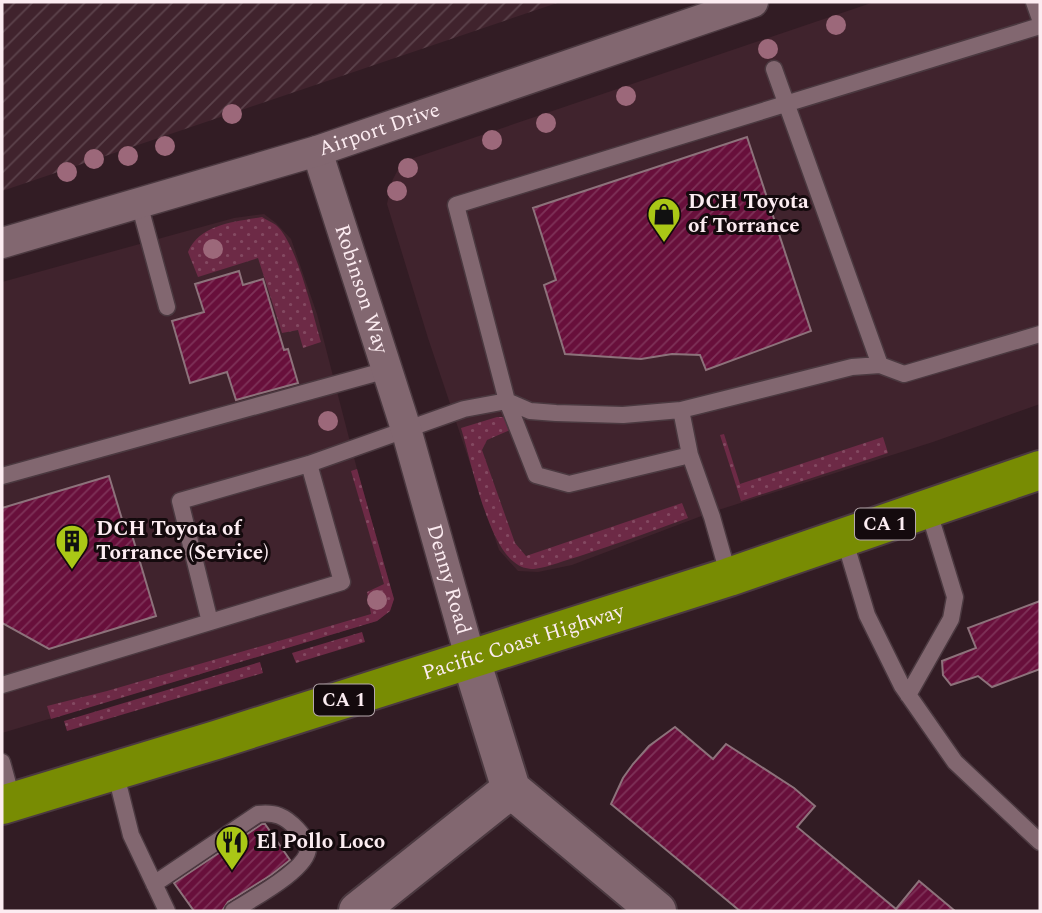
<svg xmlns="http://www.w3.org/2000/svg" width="1042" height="913" font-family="Spectral,serif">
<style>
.built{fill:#40232d}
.industrial{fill:url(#industrial-furrows)}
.grass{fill:url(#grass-dots)}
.building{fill:url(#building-hatch);stroke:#8d727b;stroke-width:2}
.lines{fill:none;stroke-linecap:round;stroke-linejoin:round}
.lane-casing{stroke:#4b3940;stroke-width:19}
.street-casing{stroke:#4b3940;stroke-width:33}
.secondary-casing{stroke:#4b3940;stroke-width:42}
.highway-casing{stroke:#4b3940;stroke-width:42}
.lane{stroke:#826770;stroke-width:16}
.street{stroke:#826770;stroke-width:30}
.secondary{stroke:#826770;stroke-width:38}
.highway{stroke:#788c03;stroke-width:38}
.tree{fill:#9c687a}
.labels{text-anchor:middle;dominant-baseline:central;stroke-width:6;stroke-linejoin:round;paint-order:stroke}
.shield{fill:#140a0d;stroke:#b6a8ad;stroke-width:2}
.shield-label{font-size:19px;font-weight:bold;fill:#fcecf1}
.street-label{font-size:21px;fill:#fcecf1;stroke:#140a0d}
.poi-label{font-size:21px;font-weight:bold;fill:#fcecf1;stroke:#140a0d;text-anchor:start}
</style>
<defs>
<pattern id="industrial-furrows" width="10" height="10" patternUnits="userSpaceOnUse" patternTransform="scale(1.75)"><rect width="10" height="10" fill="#40232d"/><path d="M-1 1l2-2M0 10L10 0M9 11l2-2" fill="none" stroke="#5c434c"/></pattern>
<pattern id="grass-dots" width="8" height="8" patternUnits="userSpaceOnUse" patternTransform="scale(1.75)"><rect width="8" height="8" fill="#6d2a46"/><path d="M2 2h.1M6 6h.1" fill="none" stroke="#834961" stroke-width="1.8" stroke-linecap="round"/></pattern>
<pattern id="building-hatch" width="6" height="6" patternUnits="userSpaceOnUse" patternTransform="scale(1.75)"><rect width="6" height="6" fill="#680f3b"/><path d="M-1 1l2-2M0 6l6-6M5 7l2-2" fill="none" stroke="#7e3258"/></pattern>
</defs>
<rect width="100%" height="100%" fill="#321c24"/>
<path class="built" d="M874 2H1040V404L933 442 712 512 572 565 538 572 518 571 499 550 428 338 387 204 392 181 402 162Z
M264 214 276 223 291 239 317 314 357 469 394 599 390 611 377 621 2 733V282L234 218Z"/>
<path class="industrial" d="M2 2H560L2 191Z"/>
<path class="grass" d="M262 217C266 220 272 222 276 225 297 243 313 315 321 342L303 348 298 330 282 333 258 258 198 277 188 252C200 224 234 222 262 217Z
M497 417H505L510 430 487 440 482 450 515 543 526 556 682 503 688 518C652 531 617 544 580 556 565 560 550 567 534 569 526 569 520 567 514 562 487 542 471 461 461 428Z
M724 434 740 484 883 437 888 453 741 501 720 435Z
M357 469 394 599 390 611 377 621 51 719 47 706 107 691 371 614 367 592 384 584 351 471Z
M362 632 365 642 296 663 292 653Z
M260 662 263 673 67 731 64 721Z"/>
<path class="building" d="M747 137 811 331 706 370 700 355 672 354 641 359 565 354 544 285 556 280 533 208Z
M239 271 243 285 263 279 284 350 288 349 298 383 236 400 227 372 190 383 172 321 204 312 195 284Z
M109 476 124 526 129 525 156 616 49 649 2 623V508Z
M1040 601V669L992 687 978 676 951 685 943 675 942 661 976 648 968 628Z
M675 727 713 759 726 744 794 788 815 806 797 827 896 909 919 881 955 911H740L611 804 623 778 633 764 649 746Z
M262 824H265L290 860 271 875 228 902 222 911H194L174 883Z"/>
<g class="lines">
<defs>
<path id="lane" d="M1034 2 1040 19
M774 69 880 365
M139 203 167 307
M681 410 690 455
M2 476 387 370
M844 538 867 615 902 686 955 762 1040 842
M729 577 712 517 690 455 569 484 536 475 507 401 456 205 1040 26
M210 622 180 501 309 464 464 409 507 401 530 411 556 413 623 415 681 410 852 367 880 365 904 374 1040 334
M2 685 342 582 309 464
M908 695 951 619 955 597 928 509
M2 762 13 802
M115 771 131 835 167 911
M154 884 258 814C275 812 285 816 297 829 301 833 307 842 308 848 309 869 250 900 233 911"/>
<g id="street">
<path id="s1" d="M317 151 406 429 471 660"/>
<path id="s2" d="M2 243 317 151 753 2"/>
</g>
<path id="secondary" d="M471 660 511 789 657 911
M358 911 511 789"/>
<g id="highway">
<path id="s3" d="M2 805 216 740 729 577 1040 470"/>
</g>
</defs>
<use href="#lane" class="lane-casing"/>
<use href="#street" class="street-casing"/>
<use href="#secondary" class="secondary-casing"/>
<use href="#highway" class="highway-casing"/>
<use href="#lane" class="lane"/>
<use href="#street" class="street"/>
<use href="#secondary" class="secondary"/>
<use href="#highway" class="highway"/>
</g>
<g class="tree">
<circle cx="836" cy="25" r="10"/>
<circle cx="768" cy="49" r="10"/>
<circle cx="626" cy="96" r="10"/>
<circle cx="232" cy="114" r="10"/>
<circle cx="546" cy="123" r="10"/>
<circle cx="492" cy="140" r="10"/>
<circle cx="165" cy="146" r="10"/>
<circle cx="128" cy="156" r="10"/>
<circle cx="94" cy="159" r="10"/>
<circle cx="408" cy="168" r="10"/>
<circle cx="67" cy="172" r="10"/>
<circle cx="397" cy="191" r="10"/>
<circle cx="213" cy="249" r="10"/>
<circle cx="328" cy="421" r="10"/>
<circle cx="377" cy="600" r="10"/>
</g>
<defs>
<symbol id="shop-pin" viewBox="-11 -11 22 30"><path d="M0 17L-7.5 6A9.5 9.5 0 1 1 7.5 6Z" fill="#aac716" stroke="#140a0d"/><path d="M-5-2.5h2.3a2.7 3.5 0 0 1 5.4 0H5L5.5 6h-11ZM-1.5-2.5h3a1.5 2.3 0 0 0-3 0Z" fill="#111"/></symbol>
<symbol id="building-pin" viewBox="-11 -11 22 30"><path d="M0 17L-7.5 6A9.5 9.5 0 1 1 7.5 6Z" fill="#aac716" stroke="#140a0d"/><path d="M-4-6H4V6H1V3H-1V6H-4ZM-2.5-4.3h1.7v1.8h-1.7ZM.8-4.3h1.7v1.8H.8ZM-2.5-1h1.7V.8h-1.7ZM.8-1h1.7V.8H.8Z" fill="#111"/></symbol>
<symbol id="restaurant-pin" viewBox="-11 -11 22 30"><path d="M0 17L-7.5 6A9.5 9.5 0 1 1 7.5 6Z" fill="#aac716" stroke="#140a0d"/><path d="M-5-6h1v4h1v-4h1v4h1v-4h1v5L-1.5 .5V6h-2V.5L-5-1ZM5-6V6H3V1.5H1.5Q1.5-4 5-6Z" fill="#111"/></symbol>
</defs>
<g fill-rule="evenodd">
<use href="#shop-pin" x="645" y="195" width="38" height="52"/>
<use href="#building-pin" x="53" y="522" width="38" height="52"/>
<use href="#restaurant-pin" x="213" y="823" width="38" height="52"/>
</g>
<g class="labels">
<g class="shield">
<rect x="855" y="508.5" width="60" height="31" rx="5"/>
<rect x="314" y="684.5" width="60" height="31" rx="5"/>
</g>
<g class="shield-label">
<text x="885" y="524">CA 1</text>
<text x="344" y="700">CA 1</text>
</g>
<g class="street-label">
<text stroke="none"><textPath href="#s2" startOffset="394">Airport Drive</textPath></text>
<text stroke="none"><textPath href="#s1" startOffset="145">Robinson Way</textPath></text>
<text stroke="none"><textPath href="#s1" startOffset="448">Denny Road</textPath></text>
<text stroke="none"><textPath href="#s3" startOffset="546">Pacific Coast Highway</textPath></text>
</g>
<g class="poi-label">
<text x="688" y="202">DCH Toyota<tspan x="688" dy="24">of Torrance</tspan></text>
<text x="96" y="529">DCH Toyota of<tspan x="96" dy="24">Torrance (Service)</tspan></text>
<text x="256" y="842">El Pollo Loco</text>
</g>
</g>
<rect width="1042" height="913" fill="none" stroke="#fcecf1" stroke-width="7"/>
</svg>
